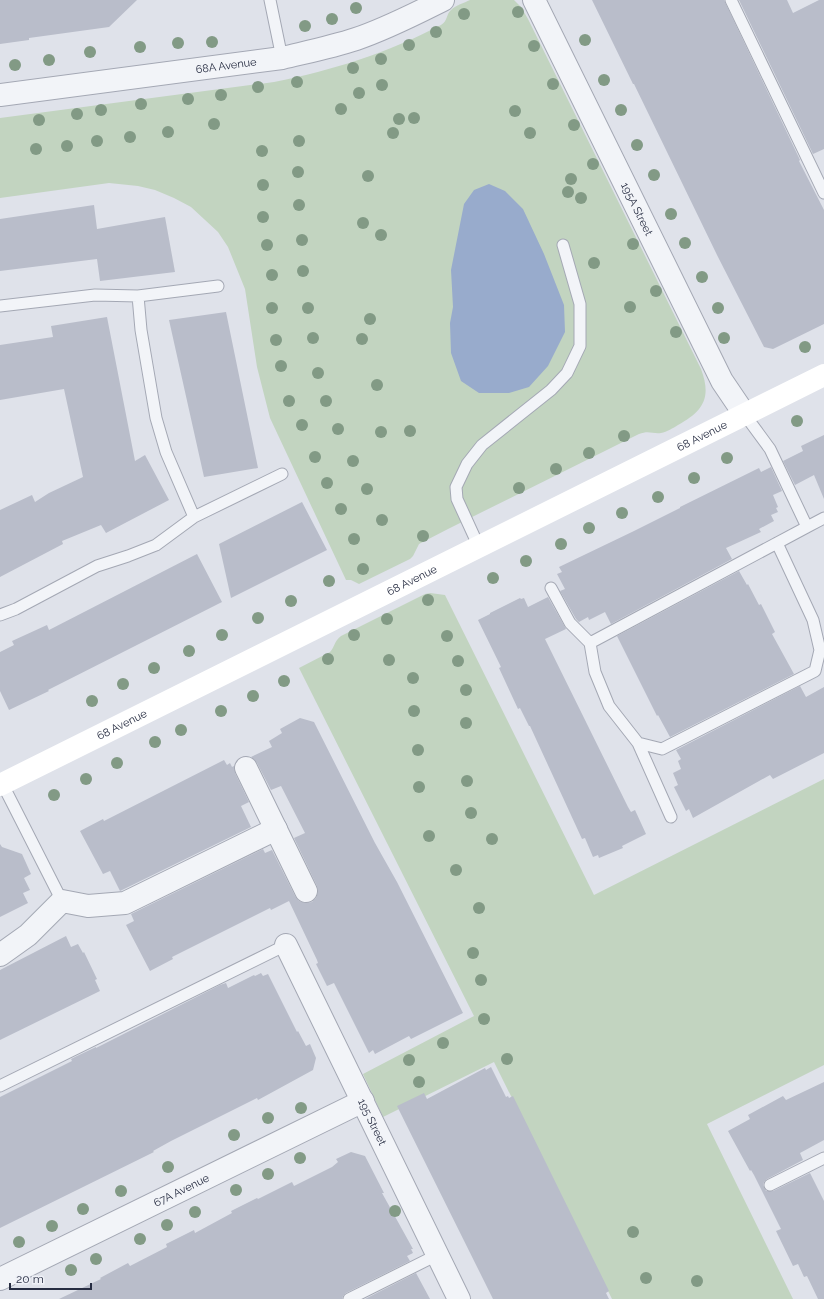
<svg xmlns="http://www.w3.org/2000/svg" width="824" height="1299" font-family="Raleway,sans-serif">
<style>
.green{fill:#c2d4c0}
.water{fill:#98abcc}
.building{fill:#b9bdca}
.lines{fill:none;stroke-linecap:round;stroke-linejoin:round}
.lane-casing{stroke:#a4a8b4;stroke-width:13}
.street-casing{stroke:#a4a8b4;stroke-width:24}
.lane{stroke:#f2f4f8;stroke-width:11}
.street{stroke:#f2f4f8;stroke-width:22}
.secondary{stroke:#fff;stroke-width:22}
.tree{fill:#829a85}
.labels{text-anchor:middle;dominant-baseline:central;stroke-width:4;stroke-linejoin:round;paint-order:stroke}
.street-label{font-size:11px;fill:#272d42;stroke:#eff1f7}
</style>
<rect width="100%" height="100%" fill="#dfe2ea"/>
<path class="green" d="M470 0H514L521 7 528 19 701 369C712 398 703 411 678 425 673 428 667 432 661 433 652 434 649 430 639 434L448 529 419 544 413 556 410 559 359 584 351 580H346L270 418 257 367 245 289 228 247 218 232 191 207 174 198 155 190 138 186 109 183 0 198V118L274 82C334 70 387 53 441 25 448 21 446 14 451 10 456 5 464 3 470 0Z
M430 593 445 595 594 895 824 779V1065L707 1124 793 1299H612L494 1062 383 1117 363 1074 474 1016 299 668 330 652C335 647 334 641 341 636L425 594Z"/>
<path class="water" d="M489 184 505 191 523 209 544 254 564 305 565 332 548 366 529 387 509 393H479L461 381 451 353 450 323 453 307 451 270 464 204 474 190Z"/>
<path class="building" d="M0 0H137L109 27 29 38V40L0 44Z
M592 0H724L800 160 799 161 824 210V324L773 349 764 347 718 257 634 84H633Z
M739 0H787L793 13 819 0H824V149L813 154Z
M94 205 97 229 165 217 175 272 100 281 97 259 0 271V219Z
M226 312 258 468 204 477 169 320Z
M107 317 135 461 145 455 169 500 106 533 101 525 62 541 63 544 0 577V510L32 495 35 502 49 493 83 477 64 389 0 400V345L53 337 51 326Z
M824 435V499L814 475 795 485 783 461 803 451 801 446Z
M771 467 782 491 773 495 778 507 776 508 778 512 771 515 774 521 759 529 761 532 726 548 732 559 611 624 605 612 589 620 588 617 579 622 576 619 560 591 565 589 557 574 562 572 559 567 634 531 680 508V507L759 468 761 472Z
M302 502 327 550 231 598 219 544Z
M197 554 222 602 48 690 49 691 9 710 0 691V652L14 645 12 641 47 625 49 630Z
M739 571 747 585 748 584 759 605 761 604 775 632 772 634 794 674 670 737 658 715 657 716 617 636Z
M548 597 566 629 545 639 628 807 631 812 635 810 646 834 622 846 623 848 599 858 598 855 593 857 585 838 582 839 530 726H529L520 708 518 709 499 668 501 667 478 620 490 614V613L520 598 521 599 524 598 528 607Z
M800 686 806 697 824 687V753L773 779 770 775 693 818 689 809 686 811 674 787 678 785 673 773 681 769 678 761 681 759 676 750Z
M300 718 314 722 375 843 397 882 463 1013 411 1039 409 1036 375 1054 373 1050 369 1053 334 983 327 986 316 964 318 963 317 960 289 901 271 910 270 908 172 957 173 959 150 971 126 925 134 921 131 914 263 849 265 853 272 850 295 896 299 901 306 903 312 902 316 898 318 892 317 886 294 838 305 833 281 786 271 790 257 763 251 757 272 747 269 741 282 733 280 729Z
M224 760 227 765 230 763 232 767 234 766 235 773 249 802 241 806 251 827 120 891 110 871 103 874 80 831 103 819 104 821Z
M0 844 2 847 22 854 31 874 24 878 30 890 23 893 28 903 0 917Z
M66 936 71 947 78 944 83 953 84 952 97 979 95 980 100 991 0 1040V970Z
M261 973 263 976 268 974 297 1032 298 1031 306 1046 310 1044 316 1058 313 1070 258 1100 257 1098 171 1141 153 1151 154 1152 0 1228V1097L72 1061 71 1059 77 1056 96 1047V1048L220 985 226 983 228 988 254 975 255 976Z
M491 1067 506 1097 508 1096 509 1098 513 1096 609 1291 606 1293 609 1299H493L397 1106 424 1093 427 1099 485 1068 486 1070Z
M824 1082V1140L800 1153 803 1160 767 1179 764 1182 763 1185 766 1191H773L810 1173 824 1201V1299H818L807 1276 804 1277 798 1264 793 1266 776 1231 781 1229 754 1175 751 1170 750 1171 728 1131 750 1119 748 1115 783 1096 786 1100Z
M351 1152 365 1156 384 1193H382L413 1249H411L413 1253 407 1256 410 1261 346 1293 343 1296 342 1299H59L101 1279 100 1278 128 1263 130 1266 167 1247 166 1244 194 1230 195 1233 232 1213 231 1211 257 1198 258 1199 292 1182 294 1186 332 1167 338 1162 336 1159Z
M416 1273 430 1299H365Z"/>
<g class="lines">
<defs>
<path id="lane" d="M270 0 282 58
M731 0 824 193
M138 296 218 286
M0 306 95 295 138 296 141 330 156 418 166 452 194 517 156 545 128 556 97 566 16 609 0 615
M745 415 770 449 807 527 824 518
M194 517 282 474
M777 543 813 620 820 650 815 671 662 749 638 743 609 706 595 672 590 643 807 527
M479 547 457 499 456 487 467 464 482 445 551 390 567 373 580 346V304L563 245
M551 588 570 623 590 643
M638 743 671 817
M1 781 62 901
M0 1086 286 945
M770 1185 824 1158
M349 1299 437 1255"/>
<g id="street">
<path id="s1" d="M534 0 722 381 745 415"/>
<path id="s2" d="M0 95 282 58C307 52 332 47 356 39 386 29 415 14 443 0"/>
<path d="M246 768 306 891"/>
<path id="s3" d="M286 945 459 1299"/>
<path d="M0 955 28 935 62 901 88 906 125 903 276 829"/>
<path id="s4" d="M0 1279 363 1101"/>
</g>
</defs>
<use href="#lane" class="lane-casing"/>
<use href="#street" class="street-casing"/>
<use href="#lane" class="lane"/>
<use href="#street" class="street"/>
<path class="secondary" id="s5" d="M0 785 824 375"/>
</g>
<g class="tree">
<circle cx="356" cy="8" r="6"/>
<circle cx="518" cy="12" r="6"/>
<circle cx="464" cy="14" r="6"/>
<circle cx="332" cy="19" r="6"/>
<circle cx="305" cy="26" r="6"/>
<circle cx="436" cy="32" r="6"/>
<circle cx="585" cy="40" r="6"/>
<circle cx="212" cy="42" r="6"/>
<circle cx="178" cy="43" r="6"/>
<circle cx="409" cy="45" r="6"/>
<circle cx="534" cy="46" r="6"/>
<circle cx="140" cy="47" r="6"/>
<circle cx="90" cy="52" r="6"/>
<circle cx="381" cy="59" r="6"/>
<circle cx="49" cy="60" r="6"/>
<circle cx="15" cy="65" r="6"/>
<circle cx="353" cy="68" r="6"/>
<circle cx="604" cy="80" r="6"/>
<circle cx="297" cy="82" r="6"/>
<circle cx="553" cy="84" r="6"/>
<circle cx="382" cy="85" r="6"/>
<circle cx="258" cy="87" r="6"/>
<circle cx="359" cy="93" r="6"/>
<circle cx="221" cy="95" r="6"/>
<circle cx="188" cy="99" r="6"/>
<circle cx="141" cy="104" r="6"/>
<circle cx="341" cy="109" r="6"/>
<circle cx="101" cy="110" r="6"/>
<circle cx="621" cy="110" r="6"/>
<circle cx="515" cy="111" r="6"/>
<circle cx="77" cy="114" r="6"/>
<circle cx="414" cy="118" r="6"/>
<circle cx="399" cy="119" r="6"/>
<circle cx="39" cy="120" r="6"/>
<circle cx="214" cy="124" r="6"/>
<circle cx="574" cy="125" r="6"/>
<circle cx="168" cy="132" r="6"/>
<circle cx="393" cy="133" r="6"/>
<circle cx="530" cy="133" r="6"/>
<circle cx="130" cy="137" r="6"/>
<circle cx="97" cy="141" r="6"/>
<circle cx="299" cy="141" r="6"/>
<circle cx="637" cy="145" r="6"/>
<circle cx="67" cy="146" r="6"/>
<circle cx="36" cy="149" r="6"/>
<circle cx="262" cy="151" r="6"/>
<circle cx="593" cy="164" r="6"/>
<circle cx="298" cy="172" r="6"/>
<circle cx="654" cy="175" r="6"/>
<circle cx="368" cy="176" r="6"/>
<circle cx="571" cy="179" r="6"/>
<circle cx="263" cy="185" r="6"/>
<circle cx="568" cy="192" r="6"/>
<circle cx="581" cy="198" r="6"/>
<circle cx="299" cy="205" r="6"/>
<circle cx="671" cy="214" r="6"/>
<circle cx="263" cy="217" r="6"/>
<circle cx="363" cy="223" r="6"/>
<circle cx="381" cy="235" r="6"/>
<circle cx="302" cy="240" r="6"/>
<circle cx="685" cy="243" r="6"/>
<circle cx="633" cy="244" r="6"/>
<circle cx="267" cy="245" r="6"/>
<circle cx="594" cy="263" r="6"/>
<circle cx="303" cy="271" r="6"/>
<circle cx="272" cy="275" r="6"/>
<circle cx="702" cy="277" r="6"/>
<circle cx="656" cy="291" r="6"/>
<circle cx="630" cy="307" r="6"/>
<circle cx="272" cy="308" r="6"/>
<circle cx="308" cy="308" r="6"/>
<circle cx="718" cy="308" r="6"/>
<circle cx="370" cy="319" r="6"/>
<circle cx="676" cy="332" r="6"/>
<circle cx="313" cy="338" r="6"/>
<circle cx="724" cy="338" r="6"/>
<circle cx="362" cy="339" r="6"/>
<circle cx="276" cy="340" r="6"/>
<circle cx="805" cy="347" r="6"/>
<circle cx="281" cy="366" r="6"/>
<circle cx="318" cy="373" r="6"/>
<circle cx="377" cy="385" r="6"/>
<circle cx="289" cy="401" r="6"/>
<circle cx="326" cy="401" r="6"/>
<circle cx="797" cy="421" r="6"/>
<circle cx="302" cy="425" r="6"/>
<circle cx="338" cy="429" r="6"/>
<circle cx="410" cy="431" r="6"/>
<circle cx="381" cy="432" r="6"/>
<circle cx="624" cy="436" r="6"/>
<circle cx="589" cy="453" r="6"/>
<circle cx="315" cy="457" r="6"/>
<circle cx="727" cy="458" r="6"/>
<circle cx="353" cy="461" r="6"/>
<circle cx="556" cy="469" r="6"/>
<circle cx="694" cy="478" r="6"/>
<circle cx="327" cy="483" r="6"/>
<circle cx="519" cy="488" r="6"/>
<circle cx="367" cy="489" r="6"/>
<circle cx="658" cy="497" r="6"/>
<circle cx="341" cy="509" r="6"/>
<circle cx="622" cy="513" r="6"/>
<circle cx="382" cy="520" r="6"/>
<circle cx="589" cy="528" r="6"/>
<circle cx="423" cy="536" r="6"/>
<circle cx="354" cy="539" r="6"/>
<circle cx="561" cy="544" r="6"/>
<circle cx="526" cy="561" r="6"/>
<circle cx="363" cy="569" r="6"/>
<circle cx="493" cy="578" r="6"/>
<circle cx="329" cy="581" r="6"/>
<circle cx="428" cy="600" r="6"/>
<circle cx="291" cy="601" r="6"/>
<circle cx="258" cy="618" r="6"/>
<circle cx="387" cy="619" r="6"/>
<circle cx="222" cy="635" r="6"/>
<circle cx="354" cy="635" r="6"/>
<circle cx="447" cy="636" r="6"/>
<circle cx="189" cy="651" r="6"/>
<circle cx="328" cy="659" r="6"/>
<circle cx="389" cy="660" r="6"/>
<circle cx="458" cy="661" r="6"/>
<circle cx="154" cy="668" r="6"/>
<circle cx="413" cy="678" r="6"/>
<circle cx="284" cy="681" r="6"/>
<circle cx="123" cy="684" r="6"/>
<circle cx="466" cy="690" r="6"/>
<circle cx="253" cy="696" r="6"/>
<circle cx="92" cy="701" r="6"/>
<circle cx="221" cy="711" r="6"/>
<circle cx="414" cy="711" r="6"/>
<circle cx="466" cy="723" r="6"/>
<circle cx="181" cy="730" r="6"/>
<circle cx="155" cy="742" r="6"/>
<circle cx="418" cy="750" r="6"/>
<circle cx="117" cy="763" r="6"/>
<circle cx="86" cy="779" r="6"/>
<circle cx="467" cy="781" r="6"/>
<circle cx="419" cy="787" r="6"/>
<circle cx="54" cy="795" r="6"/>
<circle cx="471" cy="813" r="6"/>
<circle cx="429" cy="836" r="6"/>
<circle cx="492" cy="839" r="6"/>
<circle cx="456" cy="870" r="6"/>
<circle cx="479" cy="908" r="6"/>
<circle cx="473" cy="953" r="6"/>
<circle cx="481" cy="980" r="6"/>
<circle cx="484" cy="1019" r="6"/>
<circle cx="443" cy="1043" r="6"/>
<circle cx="507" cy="1059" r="6"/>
<circle cx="409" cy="1060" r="6"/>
<circle cx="419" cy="1082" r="6"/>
<circle cx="301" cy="1108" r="6"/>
<circle cx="268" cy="1118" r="6"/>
<circle cx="234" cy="1135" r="6"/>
<circle cx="300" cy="1158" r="6"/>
<circle cx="168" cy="1167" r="6"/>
<circle cx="268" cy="1174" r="6"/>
<circle cx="236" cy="1190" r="6"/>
<circle cx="121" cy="1191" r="6"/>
<circle cx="83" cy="1209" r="6"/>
<circle cx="395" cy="1211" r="6"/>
<circle cx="195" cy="1212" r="6"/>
<circle cx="167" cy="1225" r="6"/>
<circle cx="52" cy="1226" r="6"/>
<circle cx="633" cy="1232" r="6"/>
<circle cx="140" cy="1239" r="6"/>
<circle cx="19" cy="1242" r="6"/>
<circle cx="96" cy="1259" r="6"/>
<circle cx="71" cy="1270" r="6"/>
<circle cx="646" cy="1278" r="6"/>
<circle cx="697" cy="1281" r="6"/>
</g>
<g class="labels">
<g class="street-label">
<text stroke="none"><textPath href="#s2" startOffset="228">68A Avenue</textPath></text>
<text stroke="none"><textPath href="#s1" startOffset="233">195A Street</textPath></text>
<text stroke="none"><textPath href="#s5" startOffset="784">68 Avenue</textPath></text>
<text stroke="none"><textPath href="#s5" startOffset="460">68 Avenue</textPath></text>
<text stroke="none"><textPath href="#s5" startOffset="136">68 Avenue</textPath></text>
<text stroke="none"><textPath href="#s3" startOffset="197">195 Street</textPath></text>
<text stroke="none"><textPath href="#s4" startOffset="202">67A Avenue</textPath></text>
</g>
</g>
<path d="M10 1283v6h81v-6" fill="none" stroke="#272d42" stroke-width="2"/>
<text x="16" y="1283" font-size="12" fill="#272d42" stroke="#eff1f7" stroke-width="3" paint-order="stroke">20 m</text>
</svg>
